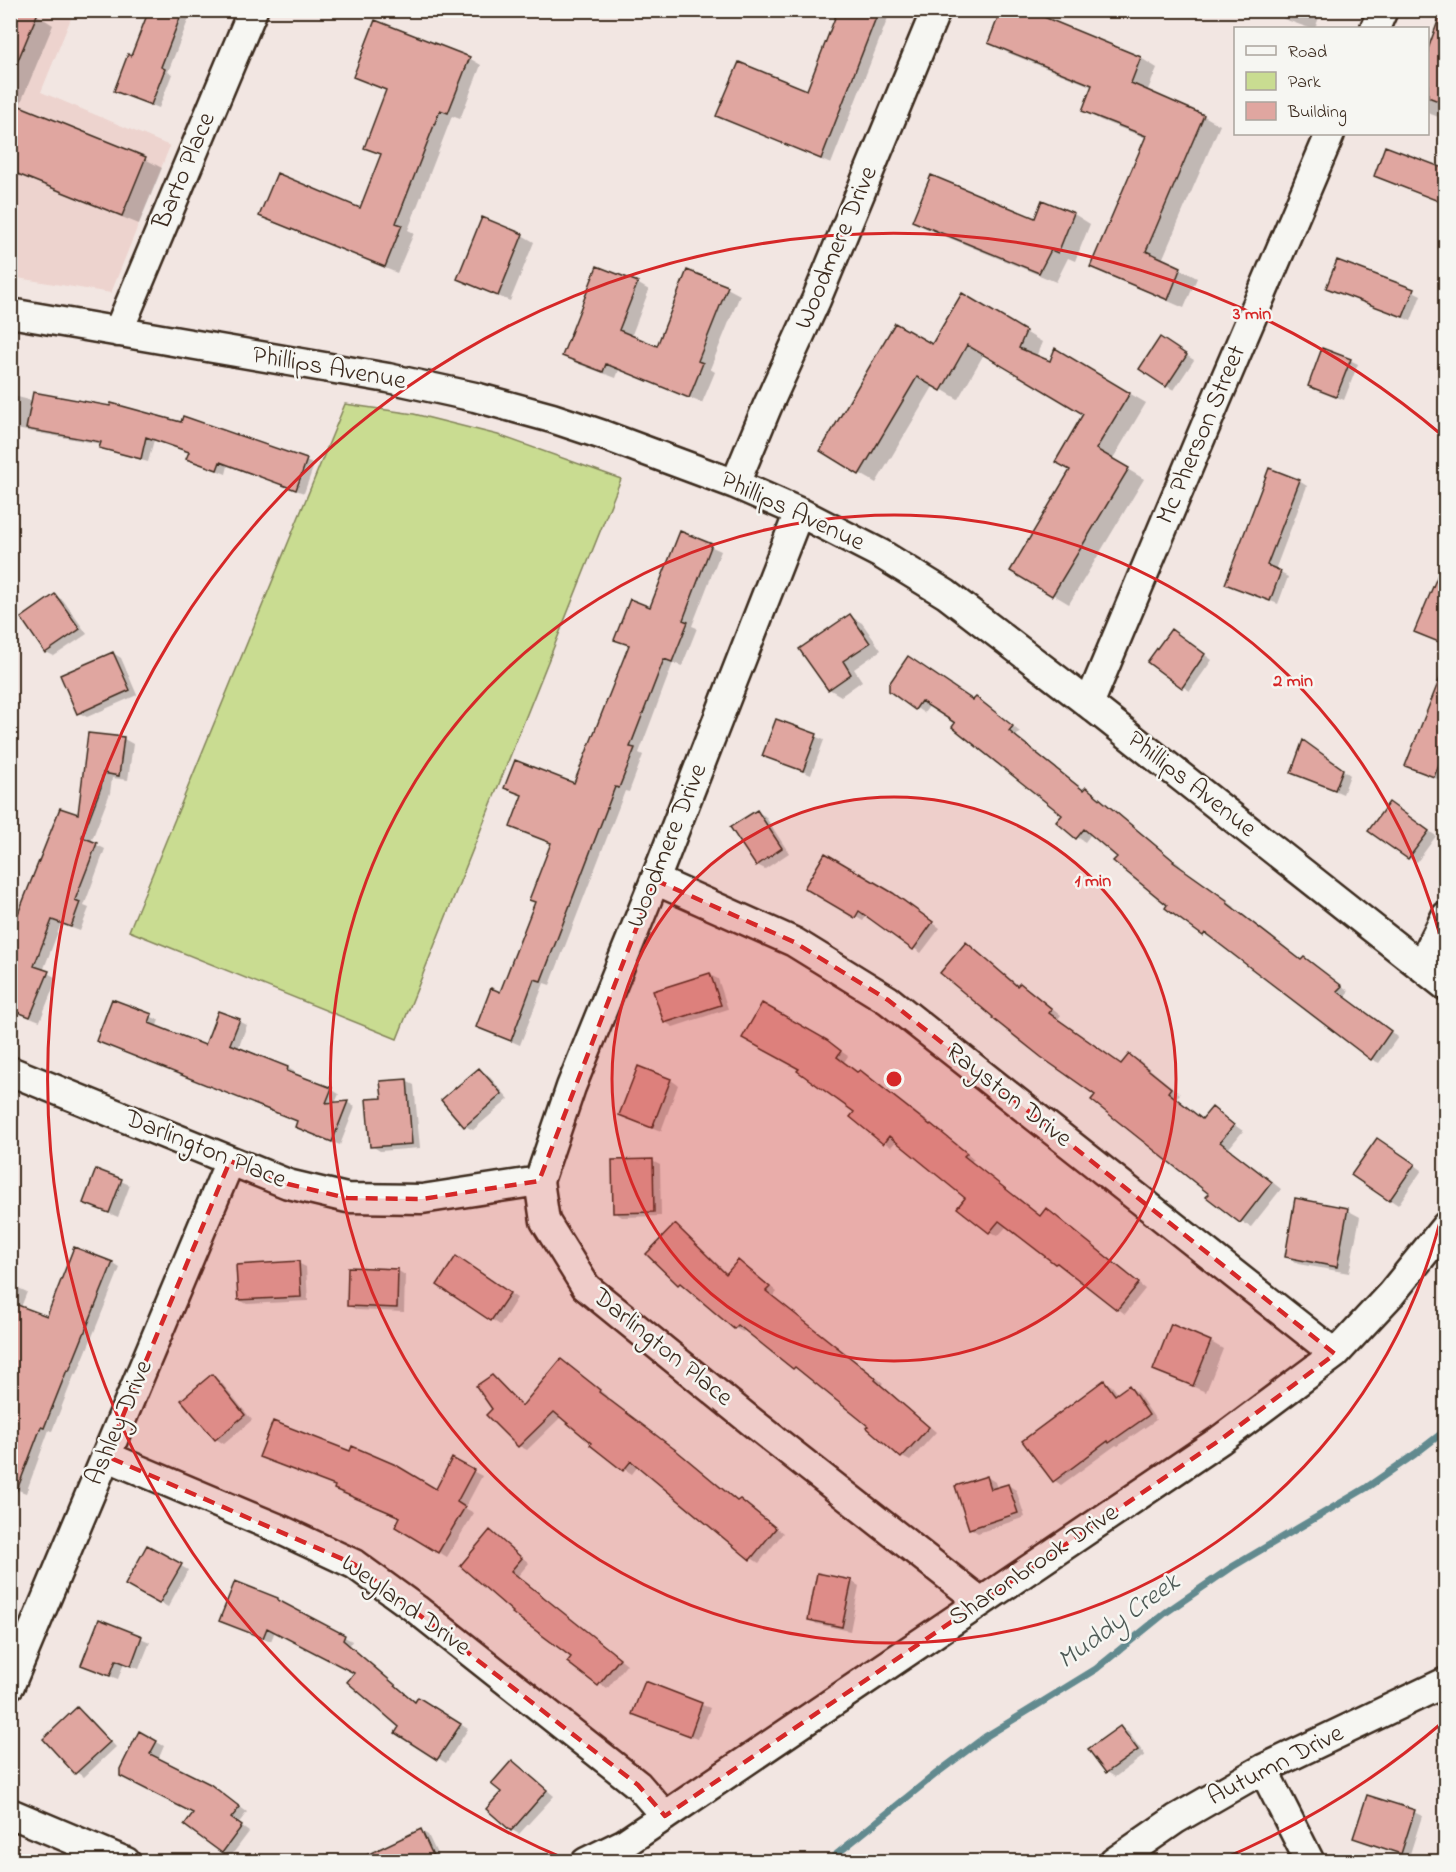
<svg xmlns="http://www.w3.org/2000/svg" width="1456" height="1872" font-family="'Indie Flower',sans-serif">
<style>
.built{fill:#edd3ce}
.green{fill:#c9dc91;stroke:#828358;stroke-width:1.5}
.shadow{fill:#0003}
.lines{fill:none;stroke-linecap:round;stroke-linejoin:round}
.stream{stroke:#628a8f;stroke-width:7}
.building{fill:#e0a6a0;stroke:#3b2a1e;stroke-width:1.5}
.minor-casing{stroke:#3b2a1e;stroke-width:33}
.minor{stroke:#f6f6f2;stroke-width:28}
.marked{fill:#d62828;fill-opacity:0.2;stroke:#d62828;stroke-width:4.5;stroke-dasharray:12 8;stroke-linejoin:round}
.ring{fill:none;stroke:#d62828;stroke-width:3}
.labels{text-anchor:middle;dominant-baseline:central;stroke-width:5;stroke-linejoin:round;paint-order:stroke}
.street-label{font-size:26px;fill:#3b2a1e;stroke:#f6f6f2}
.water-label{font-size:27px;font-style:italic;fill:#4e5a56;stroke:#f6f6f2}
.centre{fill:#d62828;stroke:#f6f6f2;stroke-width:3}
.ring-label{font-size:18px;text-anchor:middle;font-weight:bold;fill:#d62828;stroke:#f6f6f2;stroke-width:5;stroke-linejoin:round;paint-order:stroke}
</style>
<rect width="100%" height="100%" fill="#f2e6e2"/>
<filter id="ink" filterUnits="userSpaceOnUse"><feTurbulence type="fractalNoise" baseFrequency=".0167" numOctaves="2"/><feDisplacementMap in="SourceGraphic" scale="12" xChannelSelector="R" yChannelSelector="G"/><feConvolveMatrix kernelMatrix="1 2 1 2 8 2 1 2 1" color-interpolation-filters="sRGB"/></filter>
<g filter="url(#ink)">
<path class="built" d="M10 11H74L41 92 170 146 111 293 11 277Z"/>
<path class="green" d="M345 404 414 414 498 435 621 479 397 1039 129 931Z"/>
<path class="shadow" d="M10 10 37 15 53 25 19 107 145 159 162 168 139 224 10 172Z
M151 10H187L191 13 168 72 172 74 159 108 115 90 132 57Z
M844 10H891L831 164 728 121 718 115 808 92Z
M1023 10 1141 58 1157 68 1147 92 1204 116 1220 125 1162 260 1197 278 1184 308 1108 275 1092 266 1146 138 1100 120 1084 110 1093 87 1006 52 990 42Z
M1278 10H1322L1315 28H1309L1284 19 1277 14Z
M1446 10V115L1444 119 1428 113V55Z
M469 58 481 65 460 119 452 116 408 230 414 233 397 273 273 222 261 215 361 210 382 155 366 147 387 91 367 83 355 76Z
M1446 170V204L1388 182 1375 175Z
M1043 202 1074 214 1090 224 1075 261 1068 258 1056 282 930 230 913 221 1036 220Z
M522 235 534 242 510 301 471 285 459 278Z
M688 272 727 288 740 295 710 369 715 372 702 403 619 370 616 378 576 363 564 356 637 283 649 290 631 337 658 348Z
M1328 287 1413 291 1421 295 1411 321Z
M963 295 1042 342 1036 357 1051 363 1056 350 1146 403 1112 460 1144 479 1069 604 1012 570 1072 470 1086 414 984 354 958 399 934 385 876 483 822 451 933 346Z
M1168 344 1194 360 1174 390 1166 386Z
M1350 360 1358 364 1344 400 1317 389Z
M10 395 33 401 182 424 184 418 306 461 314 465 304 493 228 466 226 474 188 459 190 453 154 440 148 462 109 451 101 447V444L10 428Z
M1299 481 1307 486 1275 570 1288 577 1278 604 1235 587Z
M681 533 721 551 692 626 697 628 682 666 673 663 639 753 643 755 629 792 625 791 550 985 544 983 520 1045 478 1027 501 994 536 902 552 844 512 826 523 796 506 788 575 784 630 646 616 639 651 609Z
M55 596 63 600 87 634 54 656 46 652Z
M850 616 862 623 881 650 854 669 862 681 841 696 829 689Z
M1179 636 1212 660 1190 691 1182 686Z
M113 653 121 658 137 695 87 717 79 713Z
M1441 681 1446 683V771L1442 781 1407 766Z
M890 691 974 702 976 699 984 703 1020 732 1016 736 1085 791 1086 789 1094 793 1181 866 1180 868 1235 907 1234 908 1302 961 1312 964 1349 991 1344 997 1398 1037 1379 1063 1371 1059 1213 937 1212 939 1204 934 1091 834 1085 842 1077 837 1064 815 957 723 930 705 924 713Z
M777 721 824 740 811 775 764 755Z
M89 734 124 739 133 744 128 780 112 778 110 793 91 842 105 849 84 906 89 908 80 931 61 924 43 971 57 978 40 1021 10 1009V939L79 817Z
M1312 747 1350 775 1343 794 1292 772Z
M1397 808 1436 836 1417 862 1409 858Z
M757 812 765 816 789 853 765 869 757 865Z
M806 887 901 900 940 928 921 953 867 915 863 921Z
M966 944 976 950 1019 986 1020 985 1030 990 1061 1015 1058 1019 1122 1065 1130 1055 1140 1061 1180 1094 1176 1098 1204 1120 1212 1109 1243 1131 1229 1148 1281 1189 1251 1227 1241 1222 1097 1095Z
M710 975 718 979 728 1009 673 1027 665 1022Z
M113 1001 159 1020 156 1028 206 1047 239 1021 247 1025 238 1049 288 1068 295 1072 294 1075 331 1089 339 1094 335 1103 347 1102 355 1107 340 1145 304 1131 297 1127 299 1122 98 1041Z
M835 1047 848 1056 844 1062 858 1073 860 1071 868 1076 939 1130 974 1159 971 1162 1041 1216 1046 1210 1054 1214 1145 1289 1125 1314 1007 1226 998 1236 990 1232 959 1208 967 1198 897 1140 891 1147 884 1142 856 1112 784 1059Z
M480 1070 487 1074 509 1099 473 1130 465 1126Z
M671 1080 678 1085 661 1131 629 1119Z
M406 1081 414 1085 420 1148 380 1151 372 1146 383 1099Z
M1385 1145 1422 1170 1398 1205 1353 1175Z
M652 1161 660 1165 661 1216 622 1217 614 1212Z
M97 1171 130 1185 118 1217 85 1203Z
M1347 1210 1360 1217 1349 1273 1298 1264 1286 1256Z
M675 1226 683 1231 728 1274 738 1262 746 1266 777 1292 773 1297 883 1383 881 1385 936 1432 910 1461 902 1457 868 1427 870 1425 802 1372 745 1329 743 1332 735 1328 679 1283Z
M112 1263 120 1268 77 1374 75 1373 52 1431 49 1430 26 1493 10 1487 39 1336 10 1325V1284L27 1292 21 1307 48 1318Z
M298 1263 306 1267 308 1301 247 1304 239 1300Z
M464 1263 517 1298 500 1325 439 1284Z
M397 1270 405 1275 404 1312 357 1310 349 1306Z
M1172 1326 1211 1342 1223 1349 1206 1392 1167 1376 1155 1369Z
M562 1361 607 1396 606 1397 685 1457 739 1502 740 1500 748 1505 783 1533 759 1563 751 1558 638 1466 632 1474 624 1469 592 1444 593 1442 562 1416 527 1450 519 1446 494 1410 492 1377 499 1382 524 1407Z
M212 1376 220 1381 252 1420 224 1444 216 1439Z
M1104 1381 1112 1386 1118 1394 1129 1387 1137 1392 1156 1420 1118 1446 1116 1445 1061 1485 1054 1480Z
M351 1452 437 1491 452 1460 482 1476 465 1508 474 1513 447 1557 397 1526 402 1518 345 1494 336 1489 337 1487 270 1461 261 1456Z
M987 1477 995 1482 997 1489 1008 1485 1016 1490 1025 1517 978 1533 970 1528Z
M490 1532 498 1537 529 1563 517 1577 627 1664 607 1689 569 1661 573 1657 515 1613Z
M148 1547 188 1570 168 1607 127 1585Z
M851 1581 859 1586 850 1631 817 1624 809 1619Z
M278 1599 286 1604 285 1606 352 1641 350 1645 416 1703H427L468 1729 446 1763 397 1732 401 1727 356 1673 275 1631 271 1641 221 1621Z
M100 1621 150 1642 139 1669 124 1663 118 1679 91 1669Z
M646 1683 710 1708 698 1739 642 1718Z
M77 1709 85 1714 116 1747 84 1777 76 1772Z
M1120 1728 1128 1732 1145 1755 1115 1777 1107 1772Z
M140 1733 164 1746 158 1760 218 1791 247 1812 238 1824 249 1832 231 1856 223 1852 195 1813 122 1769Z
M512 1762 520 1767 554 1796 519 1834 512 1830 503 1792Z
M1446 1778V1794L1439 1781Z
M1414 1812 1422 1816 1409 1857 1363 1842 1355 1838Z
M421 1831 428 1835 441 1862H342L355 1856 361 1859Z"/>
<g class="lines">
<path class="stream" d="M827 1862 937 1773 985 1737 1096 1669 1165 1613 1232 1567 1366 1488 1415 1454 1446 1430"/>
</g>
<path class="building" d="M10 10H39L11 77H10Z
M149 10H183L161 67 165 69 151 105 114 91 128 54 131 56Z
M838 10H879L821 159 716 116 739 62 807 90Z
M1001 10H1027L1141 57 1131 83 1204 115 1146 251 1181 267 1168 300 1090 267 1146 136 1082 111 1092 85 988 43Z
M1442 10H1446V104L1428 97V49Z
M375 20 470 57 448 113 440 110 396 223 402 225 385 267 259 216 277 173 360 208 381 154 364 148 386 90 353 77Z
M10 102 146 157 122 216 10 171Z
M1385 146 1446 169V204L1374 176Z
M931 175 1035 218 1042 200 1074 213 1058 253 1051 250 1039 273 912 221Z
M482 217 523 234 498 296 457 279Z
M1337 260 1414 289 1403 317 1326 288Z
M597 266 638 282 619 330 657 346 687 270 728 286 698 361 703 363 689 398 606 364 603 372 562 356Z
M962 293 1026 331 1019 348 1050 361 1055 348 1130 393 1096 449 1129 468 1052 596 1010 571 1070 470 1055 462 1083 414 967 345 941 391 917 377 859 475 820 451 895 323 932 344Z
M1160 337 1187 355 1166 387 1139 369Z
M1322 348 1351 359 1336 397 1308 386Z
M33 392 110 406 111 403 181 422 183 416 307 459 296 490 220 462 217 470 186 459 189 452 146 437 141 459 99 448 101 442 26 429Z
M1269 468 1300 480 1267 565 1281 571 1270 601 1225 584Z
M680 531 712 544 683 620 688 622 672 662 664 659 630 747 635 748 619 788 615 787 541 981 534 979 511 1041 476 1027 491 988 500 992 535 902 529 900 551 843 510 827 522 795 504 788 515 760 574 783 629 645 614 640 630 599 650 607Z
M1445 558H1446V645L1414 632Z
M55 594 80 629 45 653 21 618Z
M850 614 870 643 843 661 851 674 828 690 799 649Z
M1171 629 1205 654 1182 688 1147 662Z
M113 652 130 690 77 714 60 675Z
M908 656 973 700 976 697 1013 726 1009 731 1083 790 1086 787 1174 861 1173 862 1228 901 1227 903 1301 960 1304 957 1342 986 1337 991 1391 1031 1371 1060 1205 933 1203 936 1165 908 1167 905 1113 861 1117 857 1084 829 1076 839 1056 822 1062 815 952 727 955 723 921 701 915 710 889 691V684Z
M1444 668 1446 747 1434 777 1405 766Z
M776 719 817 734 803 771 762 756Z
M88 733 124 737 119 776 103 773 101 787 82 837 97 843 75 900 80 902 71 927 52 920 34 966 49 971 30 1017 10 1009V934L60 808 78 814Z
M1303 740 1343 769 1335 790 1291 773Z
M1389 802 1429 831 1408 859 1368 831Z
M757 810 782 848 756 866 730 827Z
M825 853 893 893 933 922 913 950 859 911 855 918 804 888Z
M966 942 1017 986 1020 983 1052 1009 1049 1013 1121 1064 1129 1054 1171 1088 1168 1092 1202 1119 1212 1107 1234 1125 1220 1142 1272 1182 1240 1223 1206 1197 1209 1194 1091 1100 1095 1095 1041 1057 992 1018 993 1017 940 973Z
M710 973 721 1005 664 1023 653 991Z
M112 999 152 1014 149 1023 205 1045 218 1011 240 1019 230 1044 288 1067 287 1071 332 1088 326 1103 348 1101 332 1142 295 1127 297 1121 96 1041Z
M762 1003 827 1040 841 1051 837 1057 857 1072 860 1070 930 1125 931 1124 967 1153 964 1156 1040 1216 1046 1208 1139 1283 1117 1310 1057 1263 1055 1264 999 1221 989 1233 957 1208 965 1198 889 1136 883 1144 850 1117 854 1112 797 1071 799 1069 742 1038Z
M638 1066 671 1079 652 1128 619 1115Z
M479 1068 502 1094 464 1127 441 1100Z
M407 1079 412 1144 370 1147 366 1099 382 1098 380 1081Z
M1377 1138 1415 1164 1389 1201 1351 1175Z
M653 1159 654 1212 613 1213 612 1160Z
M96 1169 122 1179 109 1213 83 1203Z
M1295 1198 1348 1208 1337 1267 1285 1257Z
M675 1224 726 1274 738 1260 770 1287 766 1291 876 1378 875 1380 929 1427 901 1458 866 1427 868 1426 795 1367 793 1369 738 1325 734 1329 680 1283 678 1285 646 1254Z
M74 1247 113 1262 69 1371 67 1370 44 1428 41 1427 12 1503H10V1400L17 1383 10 1381V1302L47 1316Z
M456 1256 510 1293 491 1321 437 1285Z
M299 1261 301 1297 238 1300 236 1265Z
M348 1267 398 1269 397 1308 347 1306Z
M1171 1324 1211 1341 1193 1386 1153 1370Z
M561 1359 600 1390 599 1392 677 1451 737 1501 740 1499 776 1528 750 1560 631 1461 623 1471 590 1445 591 1443 554 1412 518 1447 486 1415 492 1409 476 1386 492 1375 522 1406Z
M212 1374 245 1415 215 1440 181 1400Z
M1104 1380 1115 1395 1129 1385 1149 1415 1109 1443 1108 1441 1053 1482 1022 1441Z
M273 1421 350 1451 352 1446 396 1465 436 1489 452 1458 474 1470 457 1502 465 1507 438 1553 395 1527 400 1517 334 1489 335 1486 259 1457Z
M987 1476 991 1489 1008 1484 1018 1513 969 1529 955 1486Z
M490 1530 522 1558 511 1571 620 1658 598 1686 567 1662 571 1657 512 1613 513 1612 460 1566Z
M147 1545 182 1564 159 1604 125 1585Z
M817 1573 852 1580 842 1627 808 1620Z
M235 1581 278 1598V1600L345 1635 343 1640 415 1702 418 1697 461 1724 437 1760 395 1733 399 1727 347 1682 354 1673 267 1628 263 1638 219 1621Z
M99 1619 142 1636 131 1666 116 1660 110 1676 81 1665Z
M645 1681 702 1703 690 1736 632 1714Z
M77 1707 110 1742 75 1774 43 1739Z
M1120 1726 1138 1750 1106 1773 1088 1749Z
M139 1731 157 1741 150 1754 210 1784 240 1807 231 1818 242 1826 222 1853 184 1825 193 1813 120 1776V1769Z
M512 1760 547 1790 511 1831 486 1809 501 1792 491 1784Z
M1367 1795 1415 1810 1401 1854 1353 1838Z
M421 1829 436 1862H352Z"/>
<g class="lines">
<defs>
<path id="minor" d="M1375 28 1383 10
M10 313 388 378 475 397 552 418 603 435 735 484 799 512 881 554 946 594 1089 704 1446 986
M118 332 253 10
M735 484 767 407 816 300 936 10
M799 512 655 880 571 1087 539 1181 545 1221 586 1287 752 1422 981 1602
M1089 704 1216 401 1330 134
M655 880 794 942 888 1000 1335 1354
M1421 966 1446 916
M10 1071 288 1184 347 1198 422 1199 539 1181
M106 1456 277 1528 354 1564 416 1609 638 1785 665 1816
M10 1685 230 1161
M1263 1769 1310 1862
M10 1813 126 1862
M586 1862 625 1843 1220 1440 1335 1354 1391 1294 1446 1226
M1114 1862 1176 1819 1263 1769 1446 1682"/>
</defs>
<use href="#minor" class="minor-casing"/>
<use href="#minor" class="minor"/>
</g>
</g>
<path class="marked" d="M655 880 794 942 888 1000 1335 1354 1220 1440 665 1816 638 1785 354 1564 106 1456 230 1161 288 1184 347 1198 422 1199 539 1181Z"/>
<circle cx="894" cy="1079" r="282" fill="#d62828" fill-opacity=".12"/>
<g class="ring">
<circle cx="894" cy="1079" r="282"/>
<path d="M1445 1201A564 564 0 1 1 1445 957"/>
<path d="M1443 1722A846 846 0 0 1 1218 1861M570 1861A846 846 0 1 1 1443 436"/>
</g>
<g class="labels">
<g class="street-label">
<text transform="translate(185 171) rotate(-67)">Barto Place</text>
<text transform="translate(837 248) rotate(-67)">Woodmere Drive</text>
<text transform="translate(329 369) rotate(10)">Phillips Avenue</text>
<text transform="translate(1202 435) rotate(-67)">Mc Pherson Street</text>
<text transform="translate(792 512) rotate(25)">Phillips Avenue</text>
<text transform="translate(1191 785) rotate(38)">Phillips Avenue</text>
<text transform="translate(668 846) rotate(-68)">Woodmere Drive</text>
<text transform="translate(1008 1096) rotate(38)">Rayston Drive</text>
<text transform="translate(205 1150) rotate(22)">Darlington Place</text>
<text transform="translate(662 1348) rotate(39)">Darlington Place</text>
<text transform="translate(120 1423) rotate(-67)">Ashley Drive</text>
<text transform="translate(1034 1566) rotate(-34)">Sharonbrook Drive</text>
<text transform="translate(405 1606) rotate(36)">Weyland Drive</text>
<text transform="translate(1276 1766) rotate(-27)">Autumn Drive</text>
</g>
<g class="water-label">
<text transform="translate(1119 1622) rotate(-36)">Muddy Creek</text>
</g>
</g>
<circle cx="894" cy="1079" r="9" class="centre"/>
<g class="ring-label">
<text x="1252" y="319">3 min</text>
<text x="1293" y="686">2 min</text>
<text x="1093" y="886">1 min</text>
</g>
<rect width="1456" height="1872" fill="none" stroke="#f6f6f2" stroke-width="36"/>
<rect x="18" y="18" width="1420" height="1836" fill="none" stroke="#3b2a1e" stroke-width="2" filter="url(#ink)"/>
<rect x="1234" y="27" width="195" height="108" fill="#f6f6f2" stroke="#aba49d" stroke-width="1.5"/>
<rect x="1246" y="46" width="30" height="9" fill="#f6f6f2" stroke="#aba49d" stroke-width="1.5"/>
<text x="1288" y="57" font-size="18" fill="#3b2a1e">Road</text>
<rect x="1246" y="72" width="30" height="18" fill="#c9dc91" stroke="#aba49d" stroke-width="1.5"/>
<text x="1288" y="87" font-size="18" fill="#3b2a1e">Park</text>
<rect x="1246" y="102" width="30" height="18" fill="#e0a6a0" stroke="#aba49d" stroke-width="1.5"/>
<text x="1288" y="117" font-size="18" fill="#3b2a1e">Building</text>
</svg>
